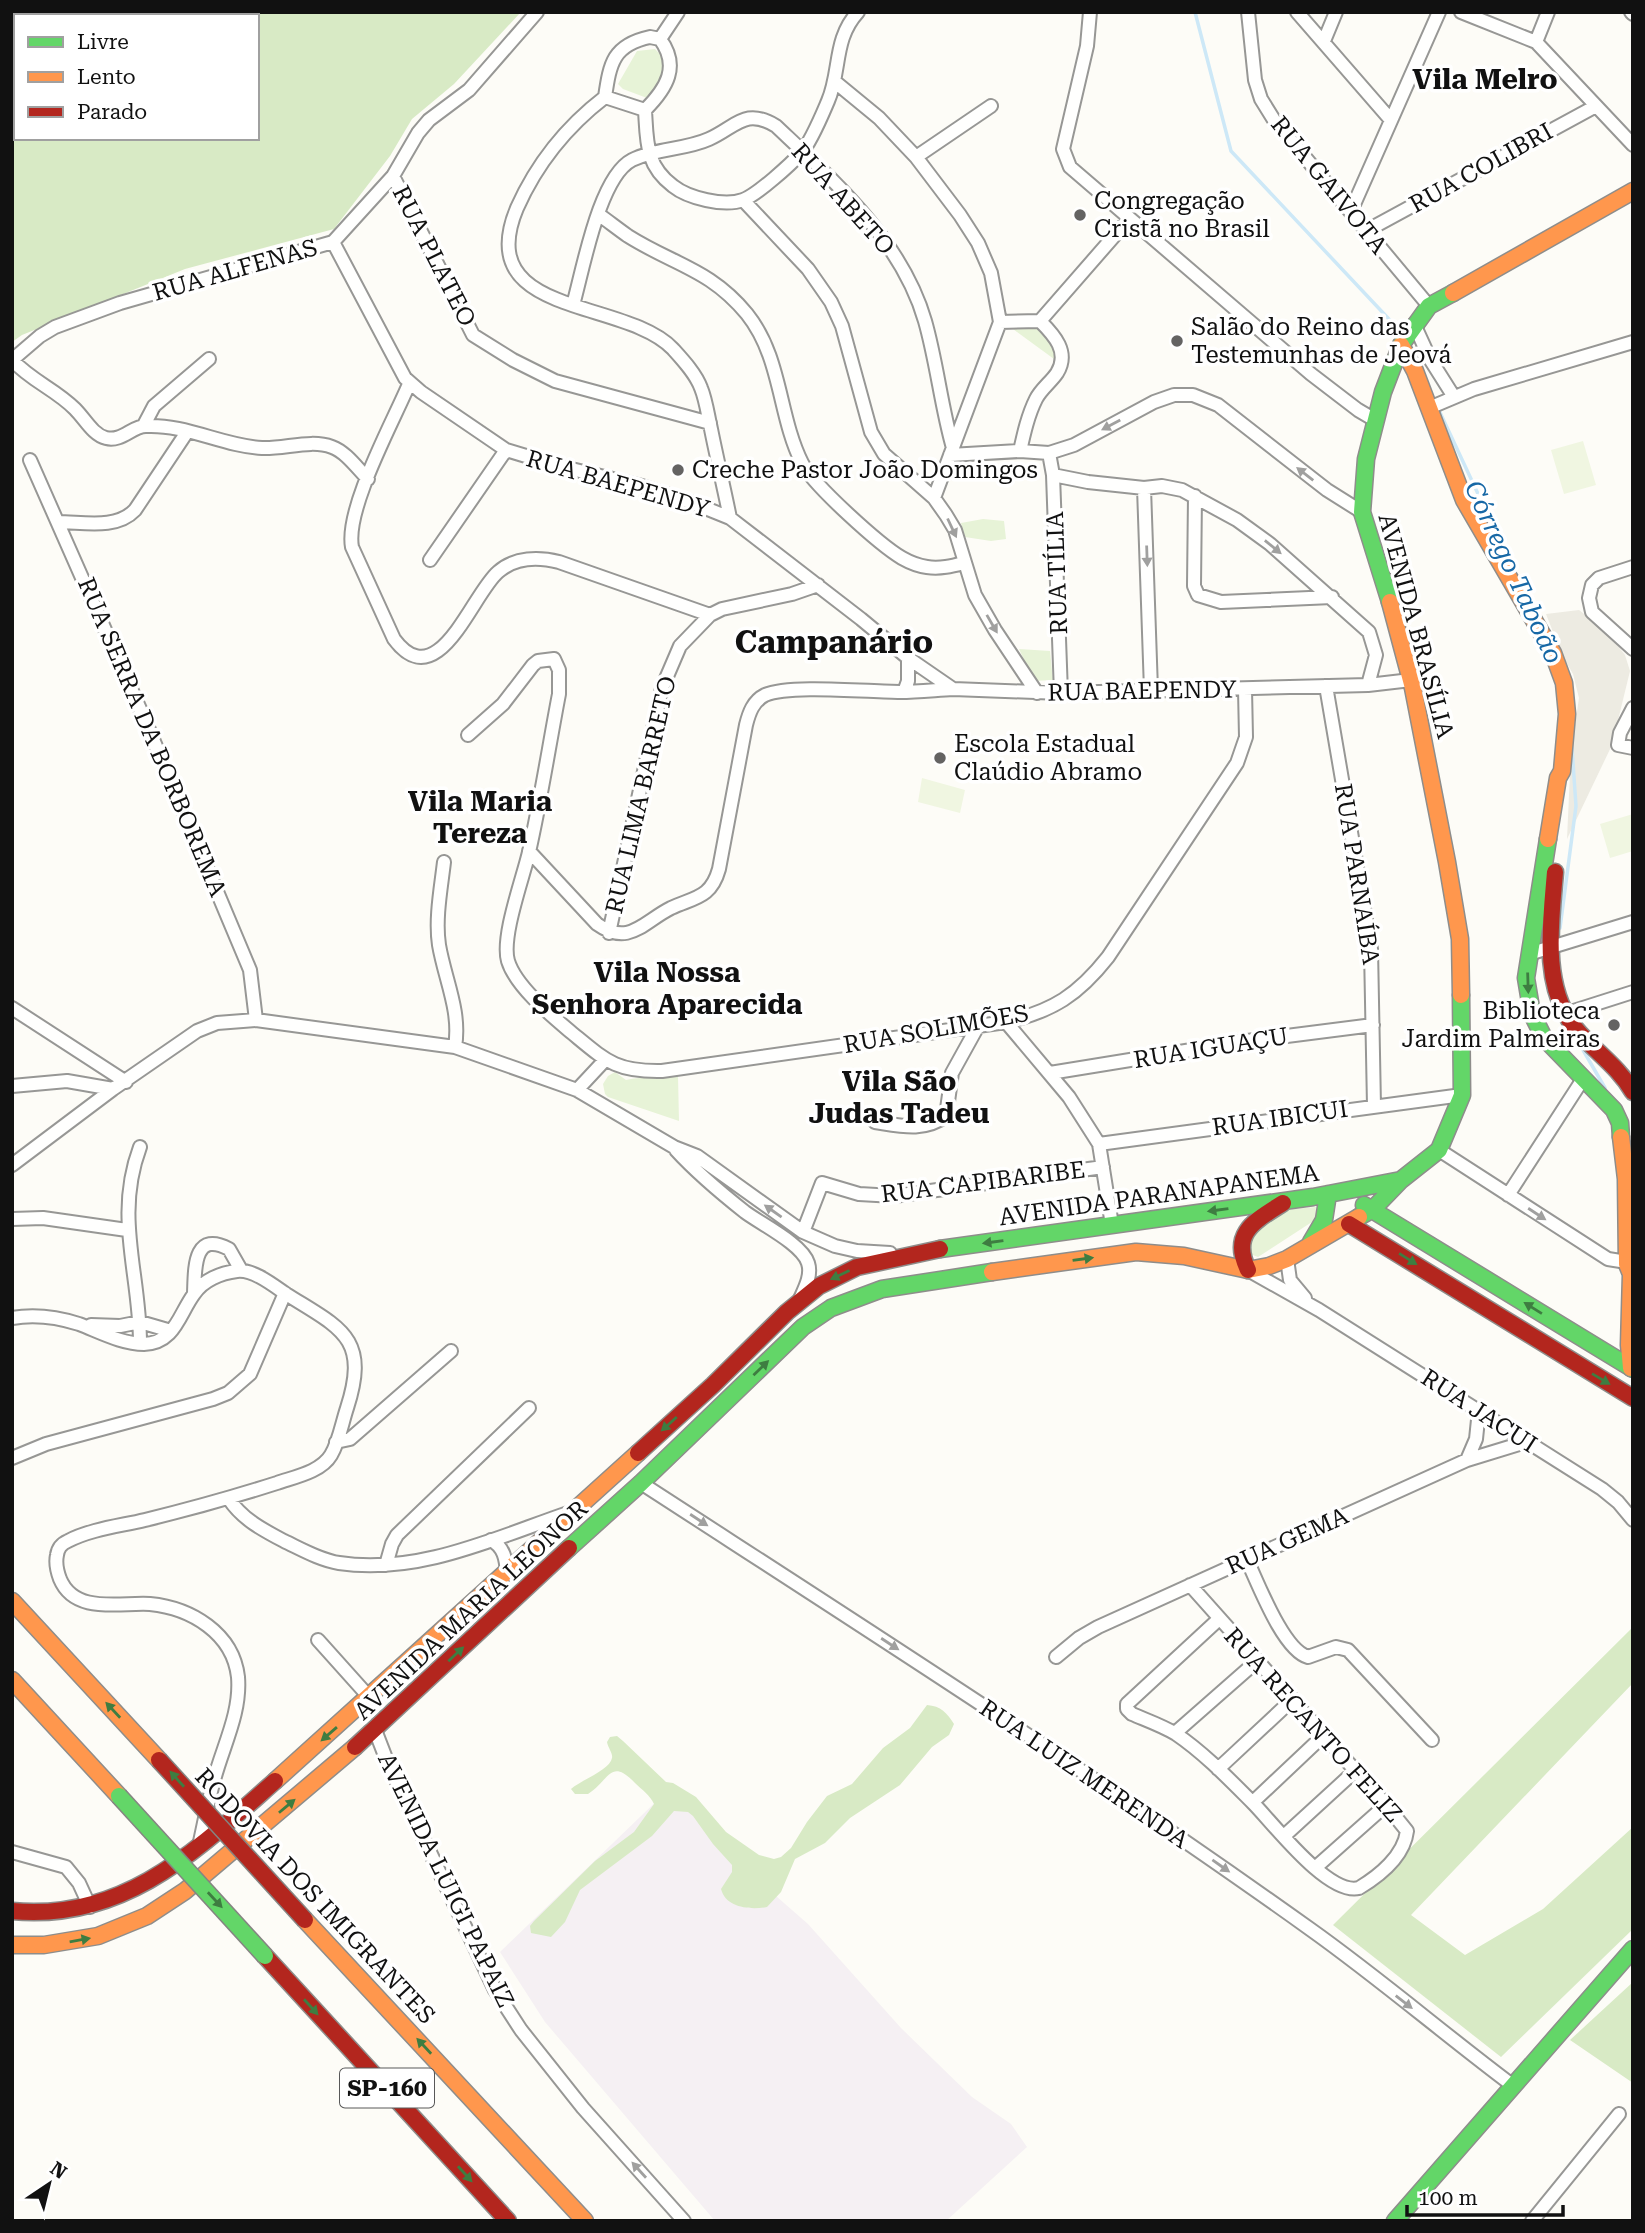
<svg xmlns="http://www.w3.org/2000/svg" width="1645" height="2233" font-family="'Roboto Serif',serif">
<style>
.industrial{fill:#f5f0f3}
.green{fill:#e7f3d7}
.forest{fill:#d8eac5;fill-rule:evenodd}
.pitch{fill:#f0f6e1}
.plaza{fill:#edebe2}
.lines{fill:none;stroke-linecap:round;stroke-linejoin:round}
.stream{stroke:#cde8f7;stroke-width:3.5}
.street-casing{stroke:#979795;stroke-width:16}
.fast-casing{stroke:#8e8d8b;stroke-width:19}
.slow-casing{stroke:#8e8d8b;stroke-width:19}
.jam-casing{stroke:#8e8d8b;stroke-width:19}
.street{stroke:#fffffe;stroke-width:12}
.fast{stroke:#63d668;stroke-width:16}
.slow{stroke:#ff974d;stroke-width:16}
.jam{stroke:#b3261e;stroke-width:16}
.fast-bridge-casing{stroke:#858482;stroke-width:19;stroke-linecap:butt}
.jam-bridge-casing{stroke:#858482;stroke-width:19;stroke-linecap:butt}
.fast-bridge{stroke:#63d668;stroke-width:16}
.jam-bridge{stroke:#b3261e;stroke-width:16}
.oneway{fill:#a0a09f}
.oneway2{fill:#3e7d41}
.poi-dot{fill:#646362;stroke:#fff;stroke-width:2.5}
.labels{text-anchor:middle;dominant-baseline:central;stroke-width:7;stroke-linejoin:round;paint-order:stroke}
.shield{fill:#fff;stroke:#585858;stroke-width:2}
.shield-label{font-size:23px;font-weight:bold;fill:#111}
.street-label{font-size:24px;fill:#111;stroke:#fff}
.poi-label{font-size:24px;fill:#111;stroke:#fff;text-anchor:start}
.water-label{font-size:26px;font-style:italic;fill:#1768a6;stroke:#fff}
.quarter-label{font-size:28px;font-weight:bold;fill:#111;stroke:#fff}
.district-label{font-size:32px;font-weight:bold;fill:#111;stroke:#fff}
</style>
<rect width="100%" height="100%" fill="#fdfcf7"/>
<path class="industrial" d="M669 1789 760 1882 808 1924 901 2028 972 2097 1011 2124 1027 2147 946 2221H715L545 2022 500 1952Z"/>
<path class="green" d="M655 49 668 62 659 86 647 98 623 89 618 84 637 51Z
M1030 324 1038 325C1048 335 1056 344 1054 359L1013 329Z
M983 519 1004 521 1006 539 991 541 965 537 961 523Z
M1019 649 1050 651 1053 680 1034 681Z
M615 1072 626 1080C643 1076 660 1079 678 1076L679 1121 608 1097 605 1094 603 1084 608 1076Z
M1316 1207 1315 1220 1258 1257 1245 1252V1242L1281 1210Z"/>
<path class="forest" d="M12 12H521L454 84 412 119 390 156 334 229 185 269 22 335 12 342ZM16 16H257V138H16Z
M1633 1627V1683L1411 1915 1465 1955 1543 1909 1633 1827V1929L1501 2057 1333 1925Z
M927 1705C941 1706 947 1713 954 1724L949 1735 932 1747 900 1785 850 1818 825 1843 795 1859 781 1892 767 1907C750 1910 726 1908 721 1889L732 1872V1865L713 1844 693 1816 688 1812 674 1811 652 1836 580 1890 565 1922 551 1937 531 1933 530 1926 534 1921 595 1861 634 1832 654 1804C650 1795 642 1790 635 1783 610 1757 610 1780 588 1794H575L571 1789C581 1780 610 1770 612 1758 613 1753 608 1748 607 1742L610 1737 617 1736 623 1741 666 1782 673 1783 696 1797 726 1832 759 1855 774 1859 781 1857 791 1848 807 1822 827 1796 852 1784 883 1748 910 1728Z
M1633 1982V2083L1570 2040Z"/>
<path class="pitch" d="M1583 441 1596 485 1564 494 1551 450Z
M922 778 965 790 960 813 918 802Z
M1633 814V851L1610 858 1600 824Z"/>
<path class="plaza" d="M1579 610 1606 631 1625 655 1630 671 1612 745 1567 839 1571 752 1579 698 1573 674 1562 655 1546 614Z"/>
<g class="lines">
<path class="stream" d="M1195 12 1231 151 1402 333
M74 16 77 12
M12 90 16 86
M1437 406 1508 558
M1560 928 1576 806 1572 748
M1579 1043 1605 1088"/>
<defs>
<path id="street" d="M1090 12 1087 46 1063 149 1070 167 1311 374 1358 410 1375 420
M1248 12 1255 80 1261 99 1274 120 1429 306
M1297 12 1390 119
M1461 12 1536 42
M1548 12 1536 42 1633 145
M1631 12 1633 14
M650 37 660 39C680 66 667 88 645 110L605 97C610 63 613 45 650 37Z
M660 39 678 12
M1324 41 1336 12
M834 81 879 118 916 157 960 215 978 243 991 273 1000 322 934 498
M605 97C566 127 537 163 517 208 471 318 625 298 673 349 683 360 696 374 701 388 706 400 708 416 711 429 717 459 724 488 730 518
M645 110C647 141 645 165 673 186 688 198 724 207 743 200 757 195 791 164 801 153 811 142 822 115 828 101 841 71 833 39 858 12
M916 157 991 106
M393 176 473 335 513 360 555 381 710 423
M743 200 808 269 831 302 842 326 871 432 884 454 934 498 946 515 955 530 975 595 995 630 1037 693
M1351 211 1439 12
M598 214C608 221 618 229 628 236 674 265 710 269 747 314 782 358 778 415 802 463 813 485 880 545 902 558 909 562 920 566 927 567 940 569 952 566 964 563
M1366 231 1596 106
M333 242 405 378 421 392 506 450 559 466 642 486 688 501 730 518 861 619 908 658 953 689 1061 693 1368 685 1411 680
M573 305C583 270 599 177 632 160 656 148 685 150 709 139 736 127 745 107 776 126 835 182 902 241 925 321 937 363 941 406 953 448
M1040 321 1129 219
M1000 322 1040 321C1054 335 1070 352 1057 373 1051 382 1041 389 1036 399 1028 415 1024 433 1020 451
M1414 324 1430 359 1454 397
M12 360 40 336 55 327 120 303 333 242 393 176 418 133 429 120 469 90 537 12
M12 360C33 382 55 389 75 409 85 419 93 435 106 438 122 442 132 426 146 426 186 424 223 446 262 448 285 449 311 439 332 447 346 452 357 468 368 479
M409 384C393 422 345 509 352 547L394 639C438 698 472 594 498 572 515 557 539 557 559 562L710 615
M1429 408 1474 389 1633 342
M144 425 154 406 209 359
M1049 453 1053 475 1061 693
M950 455 1020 451 1049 453 1074 445 1154 402 1174 395H1193L1218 405 1327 490 1362 512
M30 460 147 725 250 970 256 1020
M1053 475 1088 482 1144 488 1162 486 1182 490 1237 520 1270 544 1369 632 1376 655 1368 685
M1144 488 1151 690
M1195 496 1194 586 1198 595 1221 602 1332 597
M58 522C83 522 116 530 135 510L187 432
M430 560 506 450
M1633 567 1599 578 1592 585 1589 598 1592 612 1633 649
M1326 686 1371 949 1374 1106
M904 692 908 681V658
M1633 708 1620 733 1618 745 1633 748
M468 735 503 704 533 665 538 661 554 659 559 670V694C549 746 541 799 529 852 523 878 501 937 508 961 516 987 552 1016 572 1033 606 1061 616 1072 662 1071L1006 1022C1053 1011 1078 995 1108 957L1237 763 1246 737 1245 689
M529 851 597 924C629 947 643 922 671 908 695 897 711 898 719 869L746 725C749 713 753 701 765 695 790 684 869 692 900 692 917 692 935 690 953 689
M444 862C441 888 435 919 439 945 445 980 461 1011 455 1047
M609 933 662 688 680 646 710 615 722 609 792 594 818 585
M1532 953 1633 922
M12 1008 126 1082
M1564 1014 1633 992
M1006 1022 1069 1097 1099 1144 1112 1225
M1050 1073 1247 1041 1373 1025
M12 1086 67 1081 113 1089
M577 1090 605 1060
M875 1122C901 1126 924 1132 946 1116L952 1073 978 1026
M1099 1144 1462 1095
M676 1150C697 1173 721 1193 745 1212 761 1224 802 1244 808 1263 812 1275 805 1288 800 1299
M1439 1150 1608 1259 1633 1263
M12 1165 113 1089 197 1031 217 1023 256 1020 455 1047 577 1090 674 1147 697 1156 803 1232 835 1246 857 1251 890 1253
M1508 1195 1583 1079
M12 1219 43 1218 127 1230
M803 1232 822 1183 859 1194 894 1196 1103 1167
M1287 1259 1290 1280 1305 1298
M1248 1270 1319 1310 1602 1489 1618 1502 1633 1520
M194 1293C195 1269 193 1230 229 1249L241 1270
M12 1318C35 1314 57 1317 79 1324 100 1332 122 1344 144 1344 175 1343 179 1314 194 1294 203 1280 221 1273 237 1271 253 1269 273 1285 286 1294 340 1328 370 1337 347 1408 342 1423 339 1442 331 1455 321 1472 294 1477 277 1483 233 1497 190 1509 145 1520 120 1526 91 1529 68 1541 61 1544 58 1548 57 1555 55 1564 57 1571 60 1579 75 1615 121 1602 150 1604 191 1608 233 1633 238 1677 241 1713 223 1746 214 1780 208 1801 204 1824 199 1846
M91 1325 120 1326 140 1322 171 1331
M140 1343C140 1273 114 1217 140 1147
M336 1442 350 1439 451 1351
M12 1458 46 1444 213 1399 228 1393 250 1374 285 1293
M1467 1460 1476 1439 1479 1410
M641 1483C866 1629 1092 1773 1310 1929 1379 1978 1444 2034 1512 2085
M229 1499C242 1519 263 1530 284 1541 301 1549 320 1560 339 1563 418 1575 495 1538 568 1513
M491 1540C504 1547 506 1559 507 1573
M1247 1560C1258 1583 1283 1650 1308 1657L1336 1647 1348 1650 1432 1740
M386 1565 392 1544 397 1535 529 1408
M1190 1585 1386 1805 1407 1831C1404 1856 1379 1876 1359 1888 1328 1896 1273 1823 1253 1803 1229 1779 1204 1753 1176 1734 1163 1726 1146 1720 1132 1714L1127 1709V1704L1219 1619
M318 1640 370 1698
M1056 1657 1079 1638 1098 1627 1467 1460 1526 1442
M375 1730 387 1761 495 1990 521 2030 583 2108 684 2221
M1175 1733 1257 1661
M1218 1769 1293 1699
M1253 1802 1324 1735
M1284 1836 1355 1771
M12 1852 66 1867 79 1883 90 1907
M1315 1868 1386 1805
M1532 2221 1619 2114"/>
<path id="fast" d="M1390 602 1362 512 1366 459 1383 392 1401 345 1429 306 1453 293
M1548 839 1526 978 1532 1014 1544 1038 1614 1110 1620 1123 1621 1137
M1364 1205 1633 1369
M1359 1217 1373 1209 1401 1180 1439 1150 1462 1095 1461 995
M1311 1242 1324 1220 1328 1194
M940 1249 1313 1197 1401 1180
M569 1548 641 1483 803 1327 831 1308 882 1289 992 1272
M1395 2221 1633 1949"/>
<path id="slow" d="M1453 293 1633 191
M1401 345 1415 371 1464 500 1553 653 1564 683 1567 714 1562 771 1558 778 1548 839
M1390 602 1413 688 1447 862 1460 939 1461 995
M1621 1137 1626 1179 1627 1264 1631 1274 1629 1345 1631 1368
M992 1272 1136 1252 1184 1256 1248 1270 1269 1266 1287 1259 1359 1217
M12 1601 159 1760
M12 1680 119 1796
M275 1781 638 1453
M305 1920 585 2221
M12 1945H44L98 1936 147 1916 185 1891 355 1747"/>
<path id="jam" d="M1555 872C1551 922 1541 986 1575 1028 1594 1051 1618 1066 1633 1092
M1349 1224 1633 1398
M1248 1270C1230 1233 1255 1221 1283 1203
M638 1453 713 1385 787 1312 819 1286 857 1267 940 1249
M355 1747 569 1548
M12 1911C124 1922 197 1850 275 1781
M265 1956 508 2221"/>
</defs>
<use href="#street" class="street-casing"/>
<use href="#fast" class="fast-casing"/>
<use href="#slow" class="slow-casing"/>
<use href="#jam" class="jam-casing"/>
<use href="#street" class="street"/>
<use href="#fast" class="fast"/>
<use href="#slow" class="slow"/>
<use href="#jam" class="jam"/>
<defs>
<path id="fast-bridge" d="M119 1796 265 1956"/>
<path id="jam-bridge" d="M159 1760 305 1920"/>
</defs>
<use href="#fast-bridge" class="fast-bridge-casing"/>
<use href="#jam-bridge" class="jam-bridge-casing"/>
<use href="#fast-bridge" class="fast-bridge"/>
<use href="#jam-bridge" class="jam-bridge"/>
</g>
<defs><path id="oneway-solid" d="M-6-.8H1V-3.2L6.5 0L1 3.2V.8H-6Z" transform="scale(1.75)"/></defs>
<g class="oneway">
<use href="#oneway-solid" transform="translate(1111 425) rotate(152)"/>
<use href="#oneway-solid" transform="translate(1305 474) rotate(-142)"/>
<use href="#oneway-solid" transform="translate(952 528) rotate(65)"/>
<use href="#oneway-solid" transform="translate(1273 547) rotate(39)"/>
<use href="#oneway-solid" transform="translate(1147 556) rotate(88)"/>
<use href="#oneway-solid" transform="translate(992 624) rotate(60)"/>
<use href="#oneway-solid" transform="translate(773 1211) rotate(-145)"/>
<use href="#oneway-solid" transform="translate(1537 1214) rotate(33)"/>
<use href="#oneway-solid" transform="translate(699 1520) rotate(33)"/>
<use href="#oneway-solid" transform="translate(890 1644) rotate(33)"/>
<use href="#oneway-solid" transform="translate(1221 1866) rotate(35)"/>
<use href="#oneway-solid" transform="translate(1404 2002) rotate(38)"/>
<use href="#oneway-solid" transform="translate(639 2170) rotate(-132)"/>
</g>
<g class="oneway2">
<use href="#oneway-solid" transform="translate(1528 983) rotate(88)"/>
<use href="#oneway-solid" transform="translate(1218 1210) rotate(172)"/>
<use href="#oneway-solid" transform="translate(993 1242) rotate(172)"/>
<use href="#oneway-solid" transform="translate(1083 1259) rotate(-8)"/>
<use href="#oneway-solid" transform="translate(1408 1259) rotate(32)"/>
<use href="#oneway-solid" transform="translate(840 1275) rotate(155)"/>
<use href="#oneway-solid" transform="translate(1533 1308) rotate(-148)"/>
<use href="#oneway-solid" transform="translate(761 1368) rotate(-44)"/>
<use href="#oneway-solid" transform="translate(1601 1379) rotate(31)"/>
<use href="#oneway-solid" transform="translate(669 1424) rotate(138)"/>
<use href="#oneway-solid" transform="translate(456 1654) rotate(-43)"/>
<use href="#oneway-solid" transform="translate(113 1710) rotate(-133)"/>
<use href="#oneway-solid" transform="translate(329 1734) rotate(139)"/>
<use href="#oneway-solid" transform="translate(177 1779) rotate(-132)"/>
<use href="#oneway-solid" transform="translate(287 1806) rotate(-40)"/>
<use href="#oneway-solid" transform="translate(215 1900) rotate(47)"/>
<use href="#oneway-solid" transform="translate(80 1940) rotate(-10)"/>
<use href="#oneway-solid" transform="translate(311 2007) rotate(48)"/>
<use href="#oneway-solid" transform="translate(424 2046) rotate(-133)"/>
<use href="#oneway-solid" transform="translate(465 2174) rotate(48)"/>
</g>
<g class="poi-dot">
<circle cx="1080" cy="215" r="7"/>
<circle cx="1177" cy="341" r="7"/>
<circle cx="678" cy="470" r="7"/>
<circle cx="940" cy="758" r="7"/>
<circle cx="1614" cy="1025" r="7"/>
</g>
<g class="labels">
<rect class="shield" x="340" y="2068.5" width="94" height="39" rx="5"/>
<g class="shield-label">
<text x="387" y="2088">SP-160</text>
</g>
<g class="street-label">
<text transform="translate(1481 168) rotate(-29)">RUA COLIBRI</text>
<text transform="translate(1329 185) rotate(51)">RUA GAIVOTA</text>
<text transform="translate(843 199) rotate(48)">RUA ABETO</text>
<text transform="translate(434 256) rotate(63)">RUA PLATEO</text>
<text transform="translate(235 270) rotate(-16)">RUA ALFENAS</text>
<text transform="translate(618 484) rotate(16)">RUA BAEPENDY</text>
<text transform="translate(1057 573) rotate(-92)">RUA TÍLIA</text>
<text transform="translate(1416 626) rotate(75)">AVENIDA BRASÍLIA</text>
<text transform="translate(1142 691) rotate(-1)">RUA BAEPENDY</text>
<text transform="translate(152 737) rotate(67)">RUA SERRA DA BORBOREMA</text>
<text transform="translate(641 795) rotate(-77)">RUA LIMA BARRETO</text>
<text transform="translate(1357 874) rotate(81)">RUA PARNAÍBA</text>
<text transform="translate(936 1029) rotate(-10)">RUA SOLIMÕES</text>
<text transform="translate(1211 1048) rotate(-9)">RUA IGUAÇU</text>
<text transform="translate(1280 1118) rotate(-8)">RUA IBICUI</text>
<text transform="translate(983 1182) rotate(-7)">RUA CAPIBARIBE</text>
<text transform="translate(1159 1195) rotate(-8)">AVENIDA PARANAPANEMA</text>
<text transform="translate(1479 1411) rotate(33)">RUA JACUI</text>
<text transform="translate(1287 1541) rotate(-24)">RUA GEMA</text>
<text transform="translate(471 1610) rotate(-43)">AVENIDA MARIA LEONOR</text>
<text transform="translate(1313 1725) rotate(48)">RUA RECANTO FELIZ</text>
<text transform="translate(1084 1774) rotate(34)">RUA LUIZ MERENDA</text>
<text transform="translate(446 1880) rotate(64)">AVENIDA LUIGI PAPAIZ</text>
<text transform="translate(315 1896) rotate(47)">RODOVIA DOS IMIGRANTES</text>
</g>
<g class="poi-label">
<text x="1094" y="201">Congregação<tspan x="1094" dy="28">Cristã no Brasil</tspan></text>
<text x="1191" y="327">Salão do Reino das<tspan x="1191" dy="28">Testemunhas de Jeová</tspan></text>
<text x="692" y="470">Creche Pastor João Domingos</text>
<text x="954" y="744">Escola Estadual<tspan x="954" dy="28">Claúdio Abramo</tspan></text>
<text x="1600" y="1011" text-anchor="end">Biblioteca<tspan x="1600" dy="28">Jardim Palmeiras</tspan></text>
</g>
<g class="water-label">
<text transform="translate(1514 572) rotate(65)">Córrego Taboão</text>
</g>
<g class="quarter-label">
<text x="1485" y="79">Vila Melro</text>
<text x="480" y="801">Vila Maria<tspan x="480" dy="32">Tereza</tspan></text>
<text x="667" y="972">Vila Nossa<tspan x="667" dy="32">Senhora Aparecida</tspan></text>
<text x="899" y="1081">Vila São<tspan x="899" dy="32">Judas Tadeu</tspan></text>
</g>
<g class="district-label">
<text x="834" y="642">Campanário</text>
</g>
</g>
<rect width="1645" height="2233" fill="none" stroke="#111111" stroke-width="28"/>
<rect x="14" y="14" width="245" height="126" fill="#ffffff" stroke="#a0a0a0" stroke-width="2"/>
<rect x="28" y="37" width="35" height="10" fill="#63d668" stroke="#a0a0a0" stroke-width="2"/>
<text x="77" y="49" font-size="21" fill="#111111">Livre</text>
<rect x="28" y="72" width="35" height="10" fill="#ff974d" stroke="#a0a0a0" stroke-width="2"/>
<text x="77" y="84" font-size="21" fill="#111111">Lento</text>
<rect x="28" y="107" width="35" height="10" fill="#b3261e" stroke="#a0a0a0" stroke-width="2"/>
<text x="77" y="119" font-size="21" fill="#111111">Parado</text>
<g transform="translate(49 2184) rotate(35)" stroke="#ffffff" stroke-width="5" paint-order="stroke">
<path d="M0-5L12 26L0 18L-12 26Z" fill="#111111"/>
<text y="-10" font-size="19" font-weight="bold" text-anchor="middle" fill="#111111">N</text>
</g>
<path d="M1407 2205v10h156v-10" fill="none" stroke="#111111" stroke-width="3.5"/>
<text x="1418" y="2205" font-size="21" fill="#111111" stroke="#ffffff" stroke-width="5" paint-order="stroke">100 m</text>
</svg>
